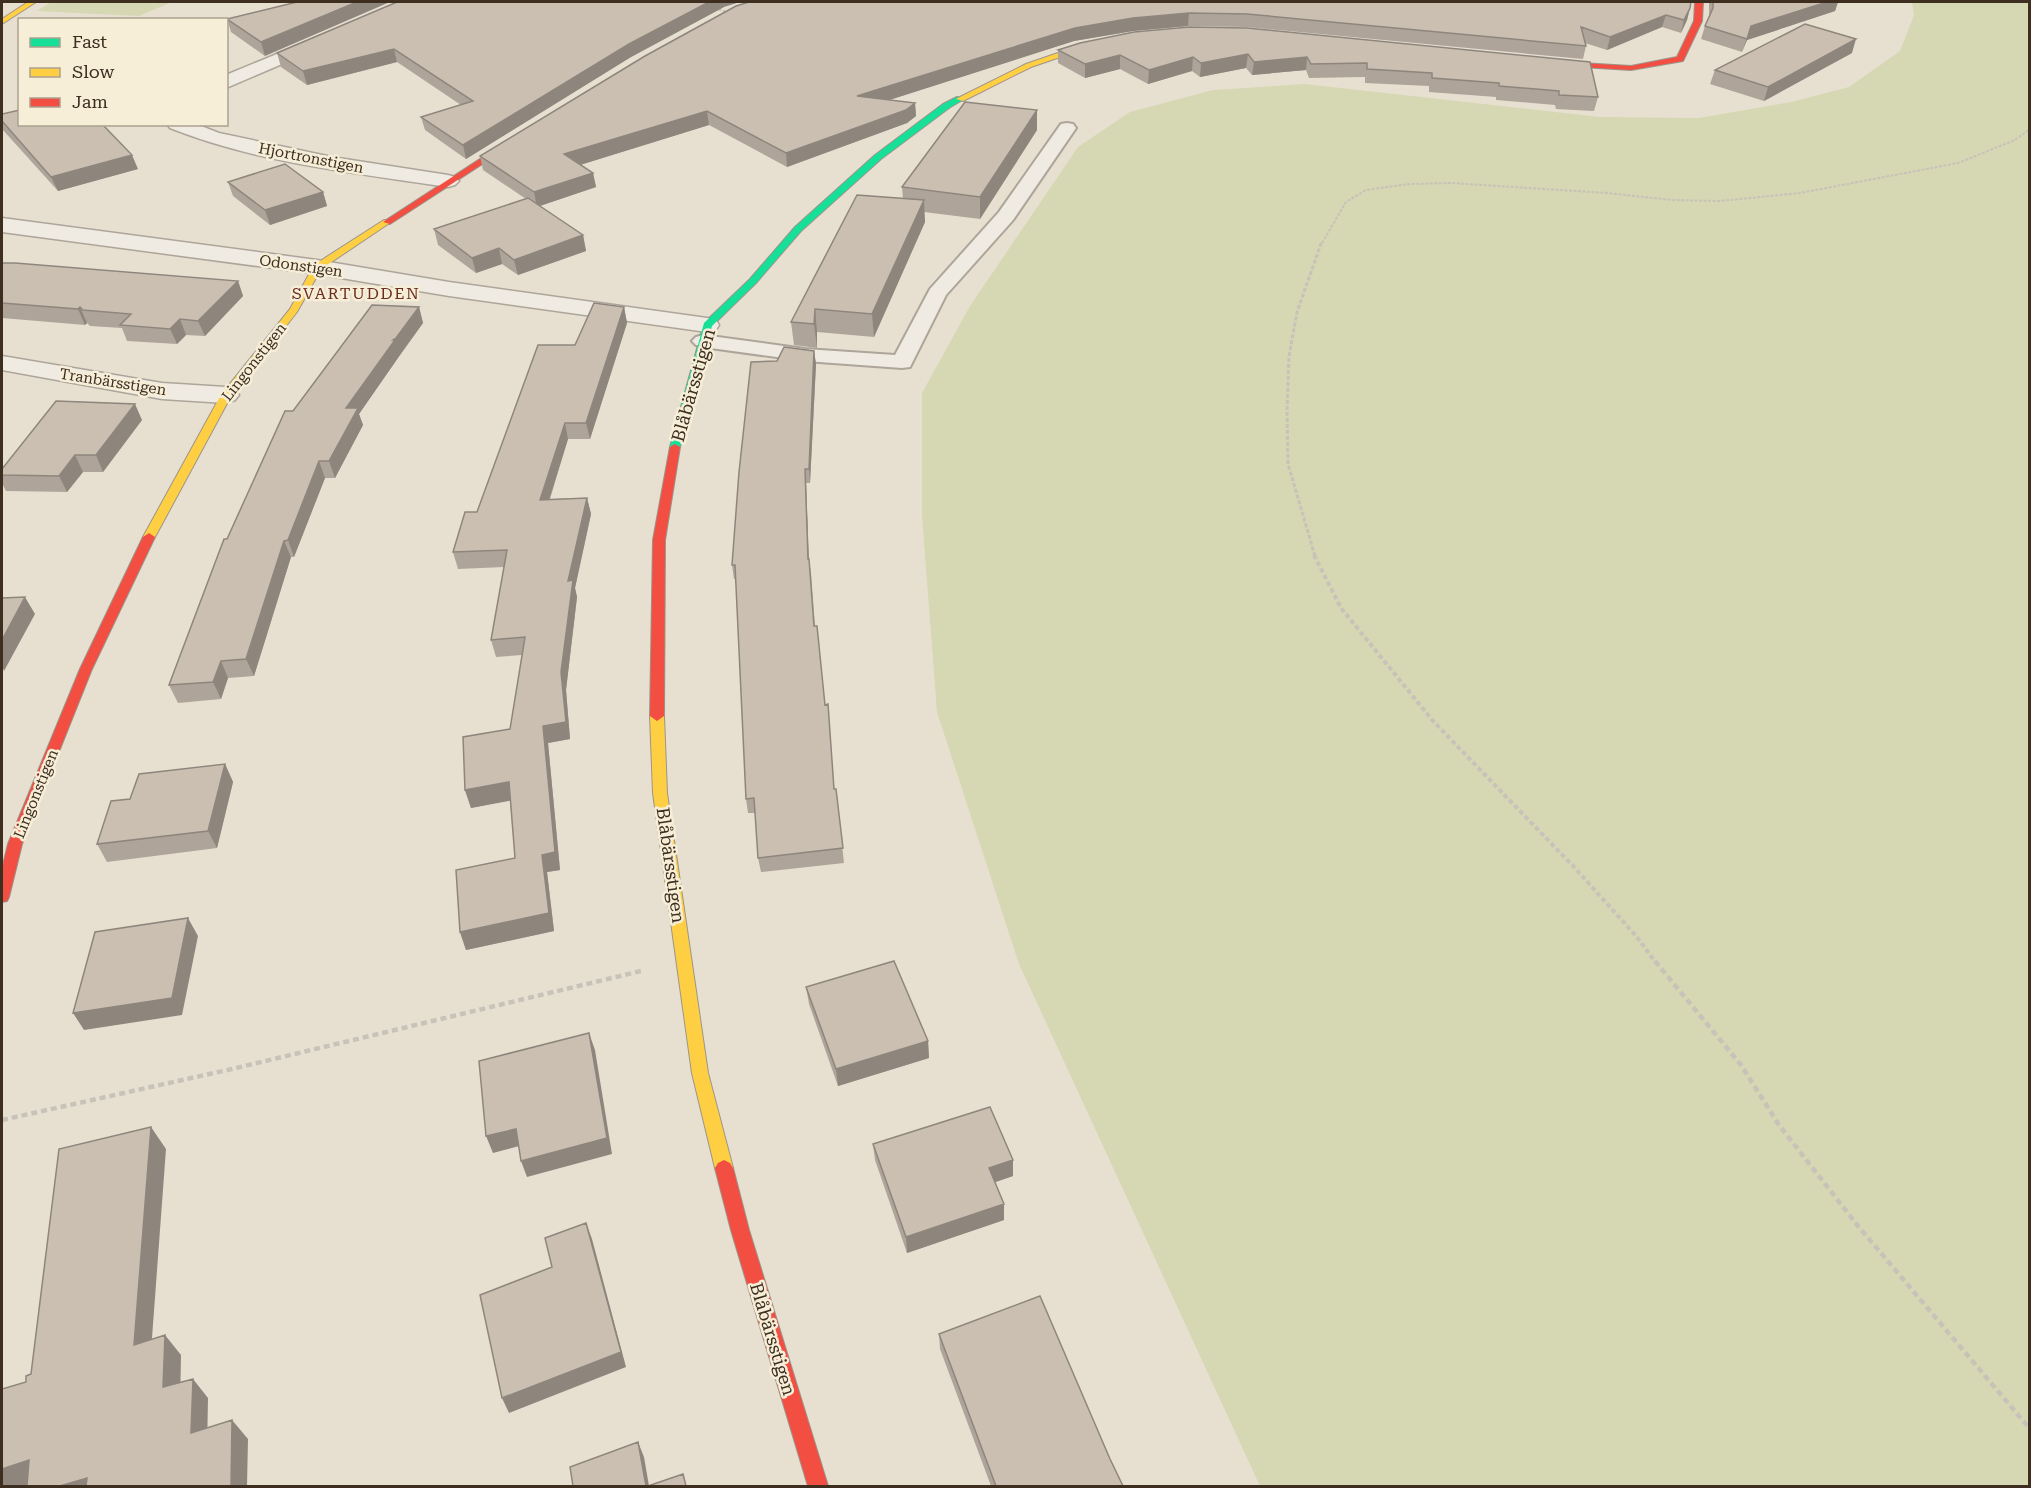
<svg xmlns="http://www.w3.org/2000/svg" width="2031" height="1488" font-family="'Roboto Serif',serif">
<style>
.green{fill:#d6d7b3}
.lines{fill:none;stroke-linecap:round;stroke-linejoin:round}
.lane-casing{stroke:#ada599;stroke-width:4}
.street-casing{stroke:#ada599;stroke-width:3}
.fast-casing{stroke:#9c958a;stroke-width:2}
.slow-casing{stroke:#9c958a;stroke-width:2}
.jam-casing{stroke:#9c958a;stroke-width:2}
.path-far3{stroke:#c8c2b9;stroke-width:2;stroke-dasharray:3 1.5;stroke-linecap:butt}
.path-far2{stroke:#c8c2b9;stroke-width:3;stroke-dasharray:4 2;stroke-linecap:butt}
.path-far1{stroke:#c8c2b9;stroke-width:4;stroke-dasharray:4.5 3;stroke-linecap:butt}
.path{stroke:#c8c2b9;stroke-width:4.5;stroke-dasharray:6 4;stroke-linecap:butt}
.lane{fill:#efebe3;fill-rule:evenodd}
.street{fill:#efebe3;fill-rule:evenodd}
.fast{fill:#16e098;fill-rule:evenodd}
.slow{fill:#ffcf43;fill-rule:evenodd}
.jam{fill:#f24e42;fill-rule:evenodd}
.wall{fill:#afa499}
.shaded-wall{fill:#8e867d}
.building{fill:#cbbfb2;stroke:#8e867d;stroke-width:1.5}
.labels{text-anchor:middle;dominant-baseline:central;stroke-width:5;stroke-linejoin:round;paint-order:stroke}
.far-street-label{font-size:15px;fill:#3d2e20;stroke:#f7eed8}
.far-neighbourhood-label{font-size:16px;letter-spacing:1.5px;fill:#6b2e1e;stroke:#f7eed8}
.street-label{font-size:18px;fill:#3d2e20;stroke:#f7eed8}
</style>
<rect width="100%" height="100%" fill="#e7e0d1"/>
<path class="green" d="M51 2H172L139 16 37 11Z
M1912 2H2029V1486H1260L1019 964 937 712 922 516V393L970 306 1078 147 1130 112 1213 90 1305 84 1600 117 1699 118 1791 102 1849 87 1900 51 1914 15Z"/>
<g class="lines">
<defs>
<path id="lane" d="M1067 123 1073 124 1076 128 1013 220 946 295 910 367 902 368 805 361 703 347 696 345 692 341 696 337 703 335 805 349 895 355 930 289 999 212 1061 124Z"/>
<path id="street" d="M318 37 324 38 327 42 324 46 226 88V75Z
M167 124H196L219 133 332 157 448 175 455 177 459 181 455 185 448 187C355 173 258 163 170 128Z
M2 218 317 260 449 282 707 318 716 320 719 325 716 330 707 332 449 296 317 274 2 232Z
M2 356 162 383 226 387 235 390 239 395 235 400 226 403 162 399 2 370Z"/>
<path id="fast" d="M957 97 964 99 949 108 881 159 801 231 756 283 712 326 680 447 675 450 671 449 670 447 704 323 750 279 795 227 875 155 943 104Z"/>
<path id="slow" d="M28 2H36L2 24V19Z
M1101 42 1105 44 1104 46 1066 55 1031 67 963 101 956 99 1026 64 1061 52Z
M384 220 391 222 321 269 297 312 231 396 155 537 153 539H145L143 537 221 395 290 309 314 265Z
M657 711 664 716 667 793 708 1073 733 1168 730 1173 724 1176 718 1173 715 1168 692 1073 653 793 650 716Z"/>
<path id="jam" d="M1695 2H1703L1702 21 1683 61 1631 70 1547 65 1543 63 1547 61 1631 66 1677 57 1694 21Z
M517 135 524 137 390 224 383 222Z
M675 444 680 447 665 540 664 716 657 721 650 716 653 540 670 447Z
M149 533 155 537 92 669 22 844 9 897 7 901 2 902V869L8 844 80 669 143 537Z
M724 1160 730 1163 733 1168 749 1230 828 1486H808L731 1230 715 1168 718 1163Z"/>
</defs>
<use href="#lane" class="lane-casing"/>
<use href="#street" class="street-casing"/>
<use href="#fast" class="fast-casing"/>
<use href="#slow" class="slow-casing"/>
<use href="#jam" class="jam-casing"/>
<path class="path-far3" d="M714 8 730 13
M1322 243 1346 202 1366 190 1409 184 1451 183 1607 193 1672 200 1720 201 1800 193 1958 163 2015 140 2030 129"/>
<path class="path-far2" d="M1315 556 1288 464 1287 411 1289 356 1297 312 1322 241"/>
<path class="path-far1" d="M1314 555 1341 608 1433 721 1574 867 1637 937 1656 963"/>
<path class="path" d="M1655 961 1741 1065 1779 1125 1858 1226 2030 1429
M2 1120 232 1069 641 971"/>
<use href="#lane" class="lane"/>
<use href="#street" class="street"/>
<use href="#fast" class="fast"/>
<use href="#slow" class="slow"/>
<use href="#jam" class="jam"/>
</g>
<path class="wall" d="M296 2 265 56 231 32 227 19Z
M749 2 1690 8 1687 20 1681 33 1662 27 1607 50 1585 43 1586 46 1583 59 1246 27 1188 26 1133 31 1074 41 889 100 915 103 916 116 907 123 787 167 709 125 580 165 593 173 596 187 539 206 583 235 586 251 518 275 502 264 476 273 438 245 434 229 526 199 483 170 480 156Z
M1707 2H1838L1835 11 1747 40 1742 52 1701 39 1705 26 1709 16V2Z
M724 7 631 57 466 159 425 130 421 117 461 105 397 62 307 85 281 67 277 53Z
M1189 27 1598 97 1594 111 1556 109 1555 105 1496 100V97L1429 92V86L1365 83V77L1309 78 1306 70 1252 75 1246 68 1200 77 1192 71 1148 84 1120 69 1085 78 1058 63V50Z
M1852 53 1764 101 1710 84 1715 70Z
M2 114 138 169 58 191 2 129Z
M1037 130 980 219 924 212 925 222 874 337 817 332V348L794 345 791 322 903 199 902 187Z
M228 182 323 192 327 206 270 225 233 196Z
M2 263 238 281 243 296 205 336 186 335 177 344 127 341 122 328 90 326 87 323 85 325 2 318Z
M419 307 423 323 400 355 359 414 363 425 335 478H325L294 557H291L254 676 228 678 221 699 178 703 169 685 227 539 293 411Z
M624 307 627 323 590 439H568L550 499 587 498 591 514 575 588 577 597 566 690 570 739 548 743 560 870 547 872 554 931 466 950 460 932 515 858 510 800 471 808 465 790 510 729 522 655 496 657 491 640 504 567 458 569 453 552 575 345Z
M814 351 816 364 810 483H806L809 559 811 573 815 626 825 705 828 704 834 789H836L844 863 761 872 758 858 755 813H748L746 799 736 579H734L732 565 777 361Z
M142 420 103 472H83L67 492 6 491 2 483V469Z
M225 764 233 782 217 848 107 862 97 844 130 799Z
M806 987 928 1041 929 1058 838 1086 809 1004Z
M873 1144 1013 1160V1176L995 1182 1004 1204V1220L907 1253 875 1160Z
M939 1334 1110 1459 1123 1486H991L940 1349Z"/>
<path class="shaded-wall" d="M357 2H390L265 56 261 42Z
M709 2H740L724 7 631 57 466 159 463 145 629 44Z
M1827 2H1838L1835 11 1747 40 1742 52 1751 26Z
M1690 8 1687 20 1681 33 1684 20Z
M1189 13 1188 26 1133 31 1074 41 858 110 857 96 1075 28 1133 18Z
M1666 15 1662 27 1607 50 1610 37Z
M1856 39 1852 53 1764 101 1768 87Z
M394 49 397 62 307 85 303 71Z
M1248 54 1246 68 1200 77 1201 63Z
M1120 55V69L1085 78V64Z
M1193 57 1192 71 1148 84 1149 70Z
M1307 57 1306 70 1252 75 1254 62Z
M915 103 916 116 907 123 787 167 786 153Z
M1037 110V130L980 219V197Z
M707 111 709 125 567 169 564 154Z
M132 155 138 169 58 191 51 177Z
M593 173 596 187 537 207 534 192Z
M323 192 327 206 270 225 265 210Z
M924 200 925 222 874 337 872 314Z
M583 235 586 251 518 275 514 260Z
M499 248 502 264 476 273 472 258Z
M238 281 243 296 205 336 198 321Z
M80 307 87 323 85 325 78 309Z
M419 307 423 323 400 355 359 414 363 425 335 478 329 461 346 408 393 340Z
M624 307 627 323 590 439 586 423Z
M815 309 817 332V348L814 324Z
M180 319 186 335 177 344 170 329Z
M814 351 816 364 810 483 809 469Z
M135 404 142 420 103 472 96 455Z
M565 423 568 439 544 516 540 500Z
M75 455 83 472 67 492 59 476Z
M319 461 325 478 294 557 288 540Z
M805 469 806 483 809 573 808 559Z
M587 498 591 514 575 588 577 597 566 690 570 739 548 743 560 870 547 872 554 931 466 950 460 932 542 855 543 726 561 672 568 581Z
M284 541 291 557 254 676 246 659Z
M25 597 35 614 4 671 2 666V640Z
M221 661 228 678 221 699 213 682Z
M225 764 233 782 217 848 208 831Z
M509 782 514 800 471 808 465 790Z
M188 918 198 936 182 1015 84 1030 73 1013Z
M589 1033 595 1050 612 1154 527 1177 521 1161Z
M928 1041 929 1058 838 1086 836 1069Z
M151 1127 166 1149 150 1365 134 1345Z
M516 1129 523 1145 493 1153 486 1136Z
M1013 1160V1176L990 1184 989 1168Z
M1004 1204V1220L907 1253 906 1237Z
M586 1223 592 1239 626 1367 509 1413 502 1398Z
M165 1335 181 1355 180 1407 163 1387Z
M193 1379 208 1398 207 1452 191 1433Z
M232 1420 248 1439 247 1486H231Z
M638 1442 644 1457 649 1486H646Z
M29 1460 48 1479 24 1486H2V1469Z
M87 1478 95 1486H60Z"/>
<path class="building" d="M297 2H357L261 42 227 19Z
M397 2H709L629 44 463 145 421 117 473 101 394 49 303 71 277 53Z
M749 2H1691L1690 8 1684 20 1666 15 1610 37 1581 27 1586 46 1247 14 1189 13 1133 18 1075 28 857 96 915 103 906 110 786 153 707 111 564 154 593 173 534 192 480 156 645 56 736 6Z
M1713 2H1827L1751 26 1747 39 1705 26 1713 8Z
M1805 24 1856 39 1768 87 1715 70Z
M1189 27 1247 28 1590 62 1598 97 1559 95V91L1499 86V83L1432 78V73L1367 69V63L1311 64 1307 57 1254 62 1248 54 1201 63 1193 57 1149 70 1120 55 1085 64 1058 50 1080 43 1134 32Z
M965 102 1037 110 980 197 902 187Z
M20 110V124H102L132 155 51 177 2 121V114Z
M285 164 323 192 265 210 228 182Z
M857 195 924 200 872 314 815 309 814 324 791 322Z
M528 198 583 235 514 260 499 248 472 258 434 229Z
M2 263H15L238 281 198 321 180 319 170 329 120 325 131 314 83 310 80 307 78 309 2 303Z
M594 303 624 307 586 423H565L540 500 587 498 568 581 573 580 561 672 566 722 543 726 555 852 542 855 549 913 460 932 456 870 515 858 509 782 465 790 463 737 510 729 525 637 491 640 507 550 453 552 465 512H477L538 345H575Z
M372 305 419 307 396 338 393 340H395L346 408H358L329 461H319L288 540 284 541 246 659 221 661 213 682 169 685 224 539H227L285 411H293Z
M784 347 814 351 809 469H805L808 559H809L814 626H817L825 705 828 704 834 789H836L843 848 758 858 754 798 746 799 735 565H732L739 472 751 362 777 361Z
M56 401 135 404 96 455H75L59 476 2 475V469Z
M25 597 2 640V598Z
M225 764 208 831 97 844 111 801 130 799 139 774Z
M188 918 172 998 73 1013 95 932Z
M894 961 928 1041 836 1069 806 987Z
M589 1033 607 1138 521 1161 516 1129 486 1136 479 1061Z
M990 1107 1013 1160 989 1168 1004 1204 906 1237 873 1144Z
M151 1127 134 1345 165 1335 163 1387 193 1379 191 1433 232 1420 231 1486H86L87 1478 60 1486H27L29 1460 2 1469V1389L26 1382V1376L31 1374 59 1149Z
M586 1223 621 1352 502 1398 480 1295 552 1267 545 1238Z
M1040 1296 1110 1459 1123 1486H996L939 1334Z
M638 1442 646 1486H573L570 1467Z
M683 1474 686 1486H648Z"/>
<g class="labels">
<g class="far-street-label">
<text transform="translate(311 158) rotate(11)">Hjortronstigen</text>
<text transform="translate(301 266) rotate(8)">Odonstigen</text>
<text transform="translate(254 362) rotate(-52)">Lingonstigen</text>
<text transform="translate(113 382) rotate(9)">Tranbärsstigen</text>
<text transform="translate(36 794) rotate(-68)">Lingonstigen</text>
</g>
<g class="far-neighbourhood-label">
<text x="356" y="293">SVARTUDDEN</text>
</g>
<g class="street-label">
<text transform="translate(693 385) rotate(-74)">Blåbärsstigen</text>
<text transform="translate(671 865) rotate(82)">Blåbärsstigen</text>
<text transform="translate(773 1339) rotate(73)">Blåbärsstigen</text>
</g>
</g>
<rect width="2031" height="1488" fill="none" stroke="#3d2e20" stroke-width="6"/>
<rect x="18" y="18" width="210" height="108" fill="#f7eed8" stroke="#ada18e" stroke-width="1.5"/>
<rect x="30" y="38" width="30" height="9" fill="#16e098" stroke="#ada18e" stroke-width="1.5"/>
<text x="72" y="48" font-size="18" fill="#3d2e20">Fast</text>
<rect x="30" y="68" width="30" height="9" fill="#ffcf43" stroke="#ada18e" stroke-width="1.5"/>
<text x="72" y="78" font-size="18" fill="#3d2e20">Slow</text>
<rect x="30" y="98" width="30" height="9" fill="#f24e42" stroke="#ada18e" stroke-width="1.5"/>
<text x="72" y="108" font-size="18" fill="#3d2e20">Jam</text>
</svg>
